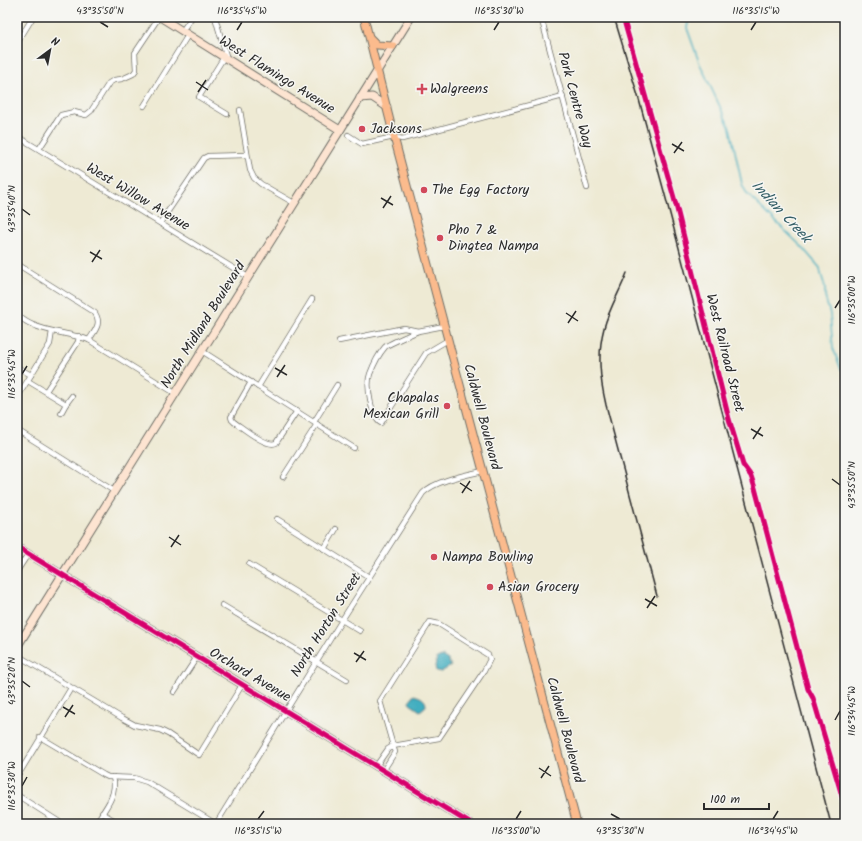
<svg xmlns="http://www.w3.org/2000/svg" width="862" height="841" viewBox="0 0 862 841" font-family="Kalam,sans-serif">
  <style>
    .water { fill: #42aec0; stroke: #366c76 }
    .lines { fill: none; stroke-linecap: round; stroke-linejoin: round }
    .stream { stroke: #42aec0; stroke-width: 1.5 }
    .street-casing { stroke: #6f6e66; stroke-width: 6 }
    .secondary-casing { stroke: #6f6e66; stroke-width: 9 }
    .primary-casing { stroke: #6f6e66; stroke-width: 9 }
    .street { stroke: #fff; stroke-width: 4.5 }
    .secondary { stroke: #fde4d1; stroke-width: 7 }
    .primary { stroke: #fbbb8d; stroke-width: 7 }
    .rail { stroke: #2b2b2b; stroke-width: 1.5 }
    .cycleway-casing { stroke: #f6f6f2; stroke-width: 8 }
    .cycleway { stroke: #d6006c; stroke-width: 5 }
    .ticks { fill: none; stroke: #2b2b2b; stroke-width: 1.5 }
    .poi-dot { fill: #d1495b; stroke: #f6f6f2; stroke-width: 1.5 }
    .labels { text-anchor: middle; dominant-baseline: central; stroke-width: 3; stroke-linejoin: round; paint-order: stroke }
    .street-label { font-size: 14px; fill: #2b2b2b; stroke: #f6f6f2 }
    .poi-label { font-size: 14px; fill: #2b2b2b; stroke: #f6f6f2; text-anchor: start }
    .water-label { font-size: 15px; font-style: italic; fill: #345f67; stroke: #f6f6f2 }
    .neatline { fill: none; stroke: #2b2b2b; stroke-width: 1.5 }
    .ticks-label { font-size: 10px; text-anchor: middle; fill: #2b2b2b }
  </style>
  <rect width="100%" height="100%" fill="#f6f6f2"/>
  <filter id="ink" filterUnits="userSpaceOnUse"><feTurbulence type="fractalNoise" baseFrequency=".025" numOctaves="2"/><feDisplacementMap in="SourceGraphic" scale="8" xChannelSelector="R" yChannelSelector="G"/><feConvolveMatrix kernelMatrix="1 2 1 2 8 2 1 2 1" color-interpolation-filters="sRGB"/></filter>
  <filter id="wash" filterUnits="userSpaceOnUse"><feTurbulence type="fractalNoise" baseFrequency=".012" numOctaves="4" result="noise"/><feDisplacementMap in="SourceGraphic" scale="16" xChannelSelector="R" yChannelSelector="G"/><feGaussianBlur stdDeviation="0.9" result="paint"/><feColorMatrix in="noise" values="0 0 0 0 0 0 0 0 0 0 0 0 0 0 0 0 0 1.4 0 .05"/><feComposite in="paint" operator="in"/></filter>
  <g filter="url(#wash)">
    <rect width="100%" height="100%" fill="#eeead4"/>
    <g class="water">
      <path d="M442 656 448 660 451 666 441 672 436 671 435 666 437 658Z"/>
      <path d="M414 695C421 697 426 699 426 706L420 711 410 704 409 701Z"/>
    </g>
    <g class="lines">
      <path class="stream" d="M689 17 687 28 699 62 730 128 742 184 747 194 801 246 820 268 821 274 825 287V297L830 314 833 348 841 369 845 373"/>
    </g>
  </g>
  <g filter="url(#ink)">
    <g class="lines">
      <g class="street-casing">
        <g id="street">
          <path d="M215 17 227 59"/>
          <path d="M541 17 587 188"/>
          <path d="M623 17 676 205 729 419 743 465 751 476 755 488 808 689 813 698 845 806"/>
          <path d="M182 31 192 17"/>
          <path d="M17 43 33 17"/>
          <path d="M224 57 199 97 227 114"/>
          <path d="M144 106 188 35"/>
          <path d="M240 110 250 170 254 178 261 184 294 203"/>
          <path d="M348 135 362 144 394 137 402 139 563 96"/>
          <path d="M17 136 248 277"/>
          <path d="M39 149 61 115 74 112 86 115 91 111 109 83 114 80 122 79 133 74 136 70 135 53 159 17"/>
          <path d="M160 223 204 158 208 156 247 155"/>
          <path d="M17 264 95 313C102 324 95 330 89 340"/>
          <path d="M17 315C22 319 28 323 33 325 51 333 71 333 89 340L175 393"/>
          <path d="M418 331C412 334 388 344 385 347 379 354 373 366 370 374 366 384 371 418 381 423L426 353 448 340"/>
          <path d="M339 341 404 328 418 331 444 326"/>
          <path d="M202 351 354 448"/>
          <path d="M17 367 31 375"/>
          <path d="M28 381 66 404 61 413"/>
          <path d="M251 382 231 417 232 420 234 422C243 428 267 448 276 443L297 411"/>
          <path d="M258 387 312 299"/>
          <path d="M46 391 78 342 79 336"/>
          <path d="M17 398 50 344 52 331"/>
          <path d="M66 404 72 396"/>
          <path d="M314 422 337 385"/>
          <path d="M17 430 114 491"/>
          <path d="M283 477 317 424"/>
          <path d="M277 519 369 577"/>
          <path d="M324 549 336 529"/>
          <path d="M249 564 360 631"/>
          <path d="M17 571 28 554"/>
          <path d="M222 605 347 680"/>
          <path d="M430 622 439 624 488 655 490 659 484 671 439 738 393 746 380 701Z"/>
          <path d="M17 655 122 718 135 725 160 730 168 734 199 755 242 685"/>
          <path d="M174 692 197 657"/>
          <path d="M40 737 104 775 108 777 134 778 147 782 216 824"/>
          <path d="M376 766 388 749 393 746 395 752 383 771"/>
          <path d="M20 772 71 688"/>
          <path d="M17 795 61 823"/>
          <path d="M102 813 120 824"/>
          <path d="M95 824C104 810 118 795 113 777"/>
          <path d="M216 824 342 620 423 493C436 480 466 475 483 471"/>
        </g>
      </g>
      <g class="secondary-casing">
        <g id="secondary">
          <path d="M160 17 340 130"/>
          <path d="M360 98 372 97 387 107"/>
          <path d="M17 547 471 824"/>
          <path d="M17 647 411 17"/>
        </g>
      </g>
      <g class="primary-casing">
        <g id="primary">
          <path d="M364 17 394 137 577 824"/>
          <path d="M370 38 377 45 393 46"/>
        </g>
      </g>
      <use href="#street" class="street"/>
      <use href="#secondary" class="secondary"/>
      <use href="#primary" class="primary"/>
      <g class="rail">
        <path d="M614 17 638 96 665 195 831 824"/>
        <path d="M627 273C620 291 609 309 604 328 597 354 600 379 606 405L657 596"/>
      </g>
      <g class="cycleway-casing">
        <g id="cycleway">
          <path d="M623 17 676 205 729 419 743 465 751 476 755 488 808 689 813 698 845 806"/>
          <path d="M17 547 471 824"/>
        </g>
      </g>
      <use href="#cycleway" class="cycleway"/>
    </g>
  </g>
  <path class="ticks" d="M100 22 108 27M237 30 242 22M494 30 499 22M751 30 756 22M196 82 208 90M198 92 206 80M672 144 684 151M674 153 682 142M381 198 393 205M383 208 391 196M22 209 30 215M90 252 102 259M92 262 100 250M835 308 840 300M566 313 578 321M568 323 576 311M275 368 287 375M22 374 27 366M277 377 285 365M751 429 763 436M753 439 761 427M832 479 840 485M460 483 472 491M462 493 470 481M169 537 181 545M171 547 179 535M645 599 657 606M647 608 655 596M354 653 366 660M356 662 364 651M22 681 30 687M63 707 75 714M65 717 73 705M835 720 840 711M539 768 551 776M541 778 549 766M22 786 27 777M611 814 620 819M258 819 264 811M516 819 521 811M773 819 778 811"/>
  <g class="poi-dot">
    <path d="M420 83h4v4h4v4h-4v4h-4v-4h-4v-4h4z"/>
    <circle cx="362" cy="129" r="4"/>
    <circle cx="424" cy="190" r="4"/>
    <circle cx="440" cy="238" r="4"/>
    <circle cx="447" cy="406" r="4"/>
    <circle cx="434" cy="557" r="4"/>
    <circle cx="490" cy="587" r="4"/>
  </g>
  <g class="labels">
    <g class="street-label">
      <text transform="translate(277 75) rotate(32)">West Flamingo Avenue</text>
      <text transform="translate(575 100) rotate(75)">Park Centre Way</text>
      <text transform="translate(138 197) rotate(31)">West Willow Avenue</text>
      <text transform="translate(203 325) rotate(-58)">North Midland Boulevard</text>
      <text transform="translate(725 353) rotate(76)">West Railroad Street</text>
      <text transform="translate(482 417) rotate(75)">Caldwell Boulevard</text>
      <text transform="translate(326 625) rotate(-58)">North Horton Street</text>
      <text transform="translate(250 675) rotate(31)">Orchard Avenue</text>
      <text transform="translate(565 730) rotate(75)">Caldwell Boulevard</text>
    </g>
    <g class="poi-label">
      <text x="430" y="89">Walgreens</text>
      <text x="370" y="129">Jacksons</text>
      <text x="432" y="190">The Egg Factory</text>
      <text x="448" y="230">Pho 7 &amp;<tspan x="448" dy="16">Dingtea Nampa</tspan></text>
      <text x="439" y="398" text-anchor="end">Chapalas<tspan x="439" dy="16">Mexican Grill</tspan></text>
      <text x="442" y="557">Nampa Bowling</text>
      <text x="498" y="587">Asian Grocery</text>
    </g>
    <g class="water-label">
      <text transform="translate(781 212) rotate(47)">Indian Creek</text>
    </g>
  </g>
  <rect width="862" height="841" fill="none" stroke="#f6f6f2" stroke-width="44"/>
  <g transform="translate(50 50) rotate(32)" stroke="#f6f6f2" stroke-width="3" paint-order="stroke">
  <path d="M0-3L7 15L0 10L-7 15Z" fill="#2b2b2b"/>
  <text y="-6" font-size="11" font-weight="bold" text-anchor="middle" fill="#2b2b2b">N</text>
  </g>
  <path d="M704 803v6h65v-6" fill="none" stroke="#2b2b2b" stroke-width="2"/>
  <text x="710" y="803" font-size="12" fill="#2b2b2b" stroke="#f6f6f2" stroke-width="3" paint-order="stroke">100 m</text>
  <rect x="22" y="22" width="818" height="797" class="neatline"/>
  <g class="ticks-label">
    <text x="100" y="14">43°35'50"N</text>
    <text x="242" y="14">116°35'45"W</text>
    <text x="499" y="14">116°35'30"W</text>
    <text x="756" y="14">116°35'15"W</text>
    <text transform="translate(11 209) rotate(-90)" y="4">43°35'40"N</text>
    <text transform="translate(851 300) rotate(-90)" y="4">116°35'00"W</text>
    <text transform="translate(11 374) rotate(-90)" y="4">116°35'45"W</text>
    <text transform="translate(851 485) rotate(-90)" y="4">43°35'50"N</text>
    <text transform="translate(11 681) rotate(-90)" y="4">43°35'20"N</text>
    <text transform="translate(851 711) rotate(-90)" y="4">116°34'45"W</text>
    <text transform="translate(11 786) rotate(-90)" y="4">116°35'30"W</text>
    <text x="258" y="834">116°35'15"W</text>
    <text x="516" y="834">116°35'00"W</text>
    <text x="620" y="834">43°35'30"N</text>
    <text x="773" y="834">116°34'45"W</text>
  </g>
</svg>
